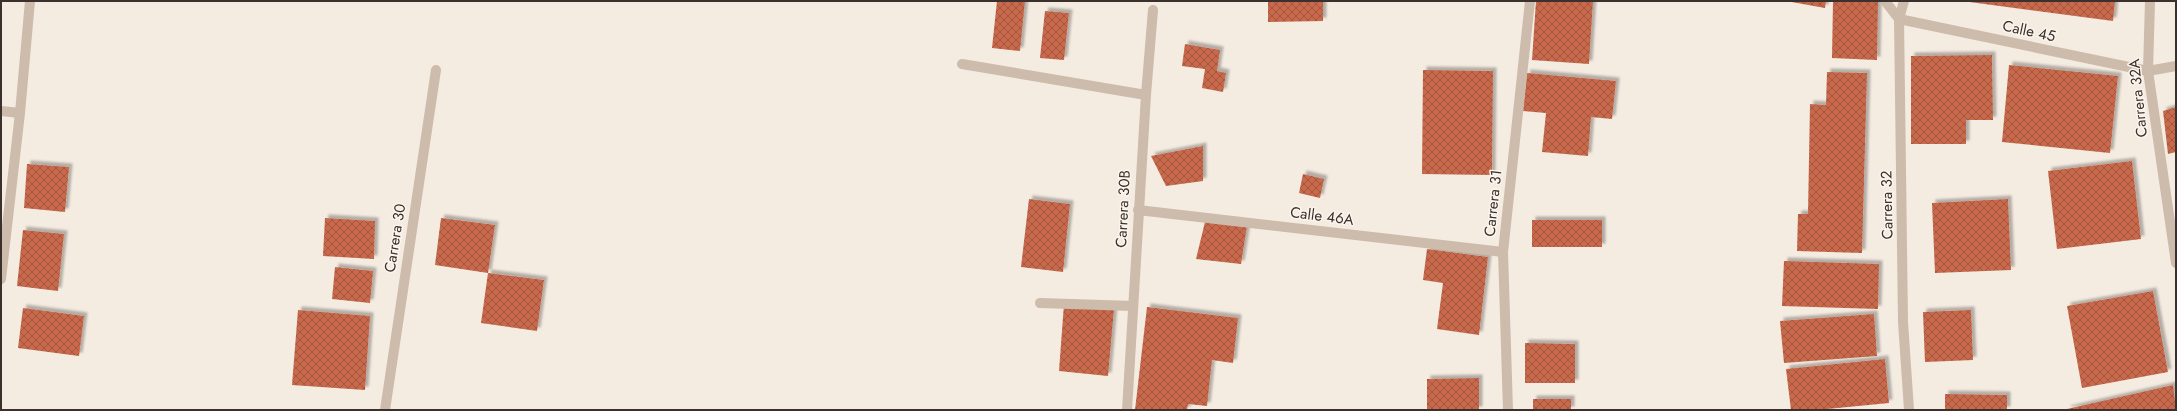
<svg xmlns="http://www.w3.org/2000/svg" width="2177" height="411" viewBox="0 0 2177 411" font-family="Jost,sans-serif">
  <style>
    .building { fill: url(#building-cross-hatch); filter: url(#shadow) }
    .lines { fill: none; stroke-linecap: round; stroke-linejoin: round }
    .minor { stroke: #cdbbac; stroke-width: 10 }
    .labels { text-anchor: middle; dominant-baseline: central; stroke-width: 3; stroke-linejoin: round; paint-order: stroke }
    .street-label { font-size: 15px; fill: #3b302b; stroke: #fbf5ee }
  </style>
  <defs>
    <pattern id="building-cross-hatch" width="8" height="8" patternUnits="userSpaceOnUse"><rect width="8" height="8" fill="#c8694b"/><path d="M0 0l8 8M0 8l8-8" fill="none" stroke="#a4573f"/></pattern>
    <filter id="shadow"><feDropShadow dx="3.5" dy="-3.5" stdDeviation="1" flood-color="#0004"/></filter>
  </defs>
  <rect width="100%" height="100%" fill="#f4ebe1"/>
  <g class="building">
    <path d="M997 1H1025L1020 51 992 48Z"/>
    <path d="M1268 1H1323V21L1268 22Z"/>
    <path d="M1536 1H1593L1589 64 1532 60Z"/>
    <path d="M1786 1H1826L1825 8Z"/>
    <path d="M1962 1H2115L2113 21Z"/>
    <path d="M1833 2H1878L1877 60 1832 58Z"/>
    <path d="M1045 11 1069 13 1064 60 1040 58Z"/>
    <path d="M1185 44 1220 50 1217 71 1226 73 1223 92 1202 88 1205 69 1182 66Z"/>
    <path d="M1992 55 1993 120H1966V144H1911V56Z"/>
    <path d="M2009 65 2118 76 2110 153 2002 142Z"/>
    <path d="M1423 70 1493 71 1492 175 1422 174Z"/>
    <path d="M1827 72 1867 73 1862 253 1797 251 1798 214H1808L1810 104 1826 105Z"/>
    <path d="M1527 73 1616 81 1612 119 1591 117 1588 156 1542 152 1546 113 1523 111Z"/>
    <path d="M2176 107V152L2168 154 2163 111Z"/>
    <path d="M1203 146V181L1166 186 1151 156Z"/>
    <path d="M2132 161 2141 239 2057 249 2048 171Z"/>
    <path d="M27 164 69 167 65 212 24 208Z"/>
    <path d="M1303 174 1324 179 1320 198 1299 193Z"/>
    <path d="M1029 199 1070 204 1063 272 1021 267Z"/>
    <path d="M2008 199 2011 270 1935 273 1932 203Z"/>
    <path d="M325 218 375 221 374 259 323 256Z"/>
    <path d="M441 218 495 225 488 273 435 265Z"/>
    <rect x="1532" y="220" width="70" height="27"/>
    <path d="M1205 222 1247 226 1241 264 1196 259Z"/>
    <path d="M23 230 64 234 58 291 17 286Z"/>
    <path d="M1427 249 1488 257 1479 335 1437 329 1443 283 1423 280Z"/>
    <path d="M1784 261 1879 264 1878 309 1782 306Z"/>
    <path d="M335 267 373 271 370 303 332 299Z"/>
    <path d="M488 273 544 280 537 331 481 323Z"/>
    <path d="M2153 291 2168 372 2082 388 2067 306Z"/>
    <path d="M1064 304 1114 309 1108 376 1059 371Z"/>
    <path d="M1147 307 1238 318 1233 363 1212 360 1207 406 1188 404 1187 410H1135Z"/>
    <path d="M23 308 84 316 79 356 18 348Z"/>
    <path d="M298 310 370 316 365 390 292 385Z"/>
    <path d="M1971 310 1973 360 1925 362 1923 312Z"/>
    <path d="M1874 314 1877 356 1784 363 1780 321Z"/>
    <path d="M1525 343 1575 344V383H1525Z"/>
    <path d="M1885 359 1889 403 1817 410H1791L1786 369Z"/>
    <path d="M1479 378V410H1427V379Z"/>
    <path d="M2173 385 2176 410H2067V409Z"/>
    <path d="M1945 394 2007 395V410H1945Z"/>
    <rect x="1533" y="399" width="38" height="11"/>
  </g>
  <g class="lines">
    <g class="minor">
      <path d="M1885 1 1899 19 2148 71 2176 66"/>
      <path d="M1904 1 1899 19 1903 322 1909 410"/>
      <path d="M2150 1 2148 71 2176 263"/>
      <path d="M962 64 1146 95"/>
      <path d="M1 111 20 113"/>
      <path d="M1138 210 1503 252"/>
      <path d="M1 279 20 113 30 1"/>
      <path d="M1040 303 1133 306"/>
      <path d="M385 410 436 70"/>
      <path d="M1127 410 1146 95 1153 10"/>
      <path d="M1508 410 1503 252 1530 1"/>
    </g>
  </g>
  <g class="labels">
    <g class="street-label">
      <text transform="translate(2029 31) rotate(12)">Calle 45</text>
      <text transform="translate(2138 98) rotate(-96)">Carrera 32A</text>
      <text transform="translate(1493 203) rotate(-84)">Carrera 31</text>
      <text transform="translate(1887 205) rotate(-91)">Carrera 32</text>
      <text transform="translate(1123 209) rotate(-87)">Carrera 30B</text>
      <text transform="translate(1322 216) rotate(7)">Calle 46A</text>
      <text transform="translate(395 238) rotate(-81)">Carrera 30</text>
    </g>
  </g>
  <rect width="2177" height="411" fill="none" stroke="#3b302b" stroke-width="4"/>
</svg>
